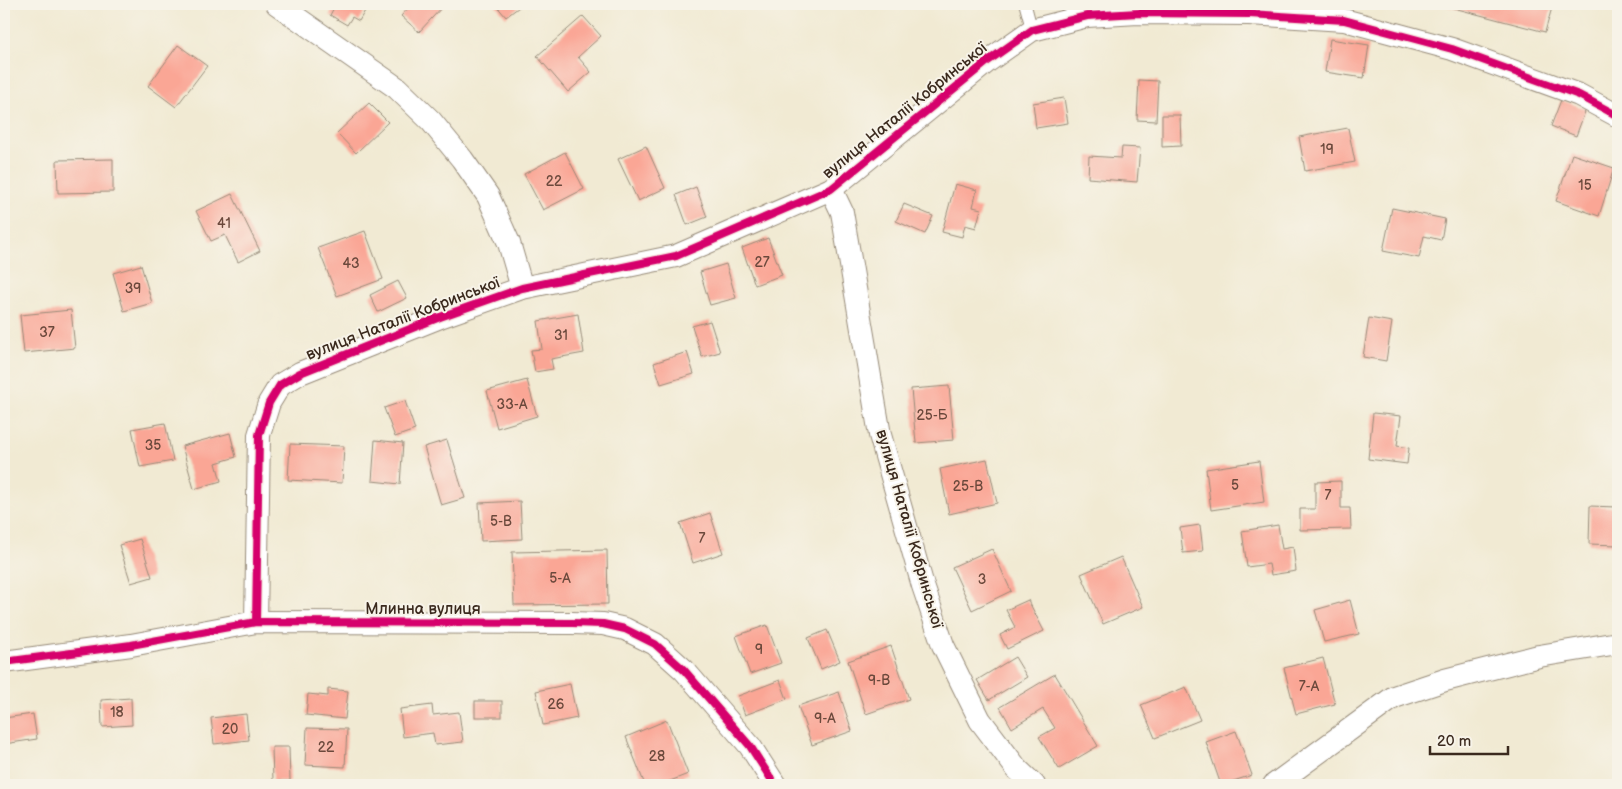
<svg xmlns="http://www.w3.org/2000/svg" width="1622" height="789" viewBox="0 0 1622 789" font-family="'Balsamiq Sans',sans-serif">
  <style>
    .building { fill: #faa695 }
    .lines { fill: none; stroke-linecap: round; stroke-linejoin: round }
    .lane-casing { stroke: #968a78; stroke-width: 13 }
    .street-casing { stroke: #968a78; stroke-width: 24 }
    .lane { stroke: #fff; stroke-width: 11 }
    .street { stroke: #fff; stroke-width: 22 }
    .cycleway-casing { stroke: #f7f3e8; stroke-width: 11 }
    .cycleway { stroke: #d6006c; stroke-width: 8 }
    .labels { text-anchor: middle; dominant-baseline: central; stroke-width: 4; stroke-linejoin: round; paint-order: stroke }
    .number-label { font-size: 14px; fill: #6b493c }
    .street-label { font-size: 16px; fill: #3b2a1e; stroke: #f7f3e8 }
  </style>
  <rect width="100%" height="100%" fill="#f7f3e8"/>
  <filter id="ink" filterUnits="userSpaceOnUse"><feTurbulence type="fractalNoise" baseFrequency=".02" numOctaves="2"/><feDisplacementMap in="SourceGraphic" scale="10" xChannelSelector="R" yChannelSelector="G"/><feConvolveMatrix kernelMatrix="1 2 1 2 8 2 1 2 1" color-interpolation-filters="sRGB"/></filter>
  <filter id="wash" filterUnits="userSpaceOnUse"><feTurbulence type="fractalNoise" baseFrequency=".0096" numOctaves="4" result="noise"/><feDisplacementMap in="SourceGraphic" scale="20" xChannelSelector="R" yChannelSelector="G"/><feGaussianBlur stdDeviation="1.12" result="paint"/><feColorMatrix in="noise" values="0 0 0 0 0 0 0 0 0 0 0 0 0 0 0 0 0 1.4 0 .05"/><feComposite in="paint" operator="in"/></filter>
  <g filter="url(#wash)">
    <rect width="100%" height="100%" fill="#f1ead3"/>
    <g id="blocks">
      <g class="building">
        <path d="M336 4H369L359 21 352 17 347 25 330 15Z"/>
        <path d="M412 4H445L419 32 401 16Z"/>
        <path d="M495 4H523L506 17Z"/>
        <path d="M1447 4H1553L1545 32 1446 6Z"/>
        <path d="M583 16 601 36 578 57 591 72 568 92 537 56Z"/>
        <path d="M1330 39 1369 45 1364 78 1325 72Z"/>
        <path d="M178 45 207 66 176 107 148 86Z"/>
        <path d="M1139 80 1158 81 1156 121 1137 120Z"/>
        <path d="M1064 98 1068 123 1036 128 1033 103Z"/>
        <path d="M1561 100 1586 109 1576 136 1551 126Z"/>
        <path d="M369 103 388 122 356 153 337 133Z"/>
        <path d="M1162 115H1180L1181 146 1162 147Z"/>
        <path d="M1348 128 1355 162 1305 171 1299 137Z"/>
        <path d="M646 146 665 188 638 201 618 159Z"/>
        <path d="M1122 147 1140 148 1137 182 1088 178 1089 156 1121 158Z"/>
        <path d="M565 152 584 189 543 210 524 174Z"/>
        <path d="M1572 154 1614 168 1599 216 1556 201Z"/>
        <path d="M113 159V192L58 193 57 160Z"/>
        <path d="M955 184 977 190 973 207 981 209 976 228 965 225 962 237 942 232Z"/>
        <path d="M696 187 707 217 687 225 676 195Z"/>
        <path d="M232 194 260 251 238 262 225 235 211 241 196 211Z"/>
        <path d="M904 204 933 216 925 234 896 221Z"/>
        <path d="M1392 208 1445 219 1441 240 1424 236 1419 258 1383 251Z"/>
        <path d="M365 231 383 279 337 296 318 248Z"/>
        <path d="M768 238 782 275 755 285 742 248Z"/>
        <path d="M726 264 736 298 710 305 700 272Z"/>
        <path d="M141 265 152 303 124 311 113 273Z"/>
        <path d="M398 281 407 298 378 312 370 295Z"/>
        <path d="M71 310 75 348 24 353 20 315Z"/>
        <path d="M578 314 584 353 551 359 553 369 535 372 531 350 542 349 538 321Z"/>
        <path d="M1369 318 1392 322 1386 361 1363 357Z"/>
        <path d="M710 321 720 352 702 357 692 326Z"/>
        <path d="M687 352 694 374 661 384 654 363Z"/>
        <path d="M527 380 537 416 497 428 487 391Z"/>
        <path d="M949 386 954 440 916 443 911 389Z"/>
        <path d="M405 401 415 430 395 437 384 408Z"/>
        <path d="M1373 413 1401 416 1397 446 1409 448 1407 464 1368 459Z"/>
        <path d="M165 423 173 461 140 467 132 429Z"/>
        <path d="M230 433 236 457 216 463 221 481 194 489 182 446Z"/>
        <path d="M375 440 403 443 400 484 372 481Z"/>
        <path d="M447 440 465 498 441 505 424 447Z"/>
        <path d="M290 444 344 446 342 483 288 480Z"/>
        <path d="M987 459 997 503 949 514 940 469Z"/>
        <path d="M1259 461 1264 502 1211 510 1206 469Z"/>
        <path d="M1341 481V508H1350L1351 529 1300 530V509H1315V482Z"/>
        <path d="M520 501 522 539 481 541 479 503Z"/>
        <path d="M1590 506 1616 507 1615 524H1618V545L1589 544Z"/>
        <path d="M710 513 723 553 693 563 680 523Z"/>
        <path d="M1200 525 1203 551 1183 553 1180 528Z"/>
        <path d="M1278 525 1282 549 1293 547 1296 571 1271 575 1269 564 1247 567 1242 531Z"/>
        <path d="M140 539 152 577 131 583 119 545Z"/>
        <path d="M992 549 1011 591 972 610 952 567Z"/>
        <path d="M607 550 608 604 514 605 512 552Z"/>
        <path d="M1121 557 1143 607 1103 624 1081 574Z"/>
        <path d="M1028 600 1044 631 1007 649 1000 635 1015 627 1006 610Z"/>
        <path d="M1350 600 1359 634 1324 642 1315 610Z"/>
        <path d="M767 625 781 663 750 674 736 636Z"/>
        <path d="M827 630 840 661 821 669 808 638Z"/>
        <path d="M891 646 909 699 866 714 848 661Z"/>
        <path d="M1015 657 1027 677 989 700 977 680Z"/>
        <path d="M1323 658 1335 704 1296 714 1284 668Z"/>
        <path d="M1055 674 1098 746 1059 769 1039 737 1055 728 1043 709 1012 728 1000 707Z"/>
        <path d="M780 680 787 699 745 715 738 696Z"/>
        <path d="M570 684 577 718 543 725 536 691Z"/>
        <path d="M1186 687 1200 720 1155 738 1141 705Z"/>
        <path d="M328 689 348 691 345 719 306 715 308 694 328 696Z"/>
        <path d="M839 692 852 731 812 745 798 706Z"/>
        <path d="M131 698 132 725 102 727 101 700Z"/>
        <rect x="475" y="701" width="27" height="16"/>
        <path d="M432 705 433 715 459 712 463 742 435 745 433 733 403 737 400 709Z"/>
        <path d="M33 714 37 739 4 744V718Z"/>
        <path d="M246 714 249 740 214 744 211 718Z"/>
        <path d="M667 720 688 774 660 785H645L626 737Z"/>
        <path d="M307 728 347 729 345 767 305 765Z"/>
        <path d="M1236 731 1252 775 1221 785 1206 742Z"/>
        <path d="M272 747H289L290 781H273Z"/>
      </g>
    </g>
  </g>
  <g filter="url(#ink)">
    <use href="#blocks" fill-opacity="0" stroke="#968a78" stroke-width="1"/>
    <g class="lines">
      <g class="lane-casing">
        <path id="lane" d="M1025 4 1032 30"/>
      </g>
      <g class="street-casing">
        <g id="street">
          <path d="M277 4 397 88 431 121 462 159 488 196 509 243 522 288"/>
          <path d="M831 189 842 212 880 435 923 586 943 645 980 720 1017 769 1034 785"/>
          <path d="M256 622 259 435 269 403 280 385 300 373 440 317 522 288 676 256 831 189 988 61 1032 30 1087 16 1138 13 1249 14 1344 20 1452 49 1579 95 1618 116"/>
          <path d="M4 662 131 645 256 622 572 623 603 624 625 629 655 644 684 670 750 746 775 785"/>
          <path d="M1274 785 1394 697 1445 680 1539 656 1618 643"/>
        </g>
      </g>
      <use href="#lane" class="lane"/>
      <use href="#street" class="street"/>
      <g class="cycleway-casing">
        <g id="cycleway">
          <path d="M256 622 259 435 269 403 280 385 300 373 440 317 522 288 676 256 831 189 988 61 1032 30 1087 16 1138 13 1249 14 1344 20 1452 49 1579 95 1618 116"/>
          <path d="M4 662 131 645 256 622 572 623 603 624 625 629 655 644 684 670 750 746 775 785"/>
        </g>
      </g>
      <use href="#cycleway" class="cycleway"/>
    </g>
  </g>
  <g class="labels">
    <g class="number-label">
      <text x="1327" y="149">19</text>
      <text x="554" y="181">22</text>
      <text x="1585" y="185">15</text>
      <text x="224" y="223">41</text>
      <text x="762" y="262">27</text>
      <text x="351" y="263">43</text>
      <text x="133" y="288">39</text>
      <text x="47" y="332">37</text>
      <text x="561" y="335">31</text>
      <text x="512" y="404">33-А</text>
      <text x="932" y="415">25-Б</text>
      <text x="153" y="445">35</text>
      <text x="1235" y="485">5</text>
      <text x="968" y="486">25-В</text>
      <text x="1328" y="495">7</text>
      <text x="501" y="521">5-В</text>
      <text x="702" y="538">7</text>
      <text x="560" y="578">5-А</text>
      <text x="982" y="579">3</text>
      <text x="759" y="649">9</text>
      <text x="879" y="680">9-В</text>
      <text x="1309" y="686">7-А</text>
      <text x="556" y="704">26</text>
      <text x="117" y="712">18</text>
      <text x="825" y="718">9-А</text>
      <text x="230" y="729">20</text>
      <text x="326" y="747">22</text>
      <text x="657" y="756">28</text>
    </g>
    <g class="street-label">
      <text transform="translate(905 111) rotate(-39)">вулиця Наталії Кобринської</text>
      <text transform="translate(403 319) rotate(-21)">вулиця Наталії Кобринської</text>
      <text transform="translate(909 529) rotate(74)">вулиця Наталії Кобринської</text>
      <text x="423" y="609">Млинна вулиця</text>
    </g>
  </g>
  <rect width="1622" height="789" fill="none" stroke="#f7f3e8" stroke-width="20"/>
  <path d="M1430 746v8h78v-8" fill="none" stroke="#3b2a1e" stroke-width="2.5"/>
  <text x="1437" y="746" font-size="15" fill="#3b2a1e" stroke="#f7f3e8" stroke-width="4" paint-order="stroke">20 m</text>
</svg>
